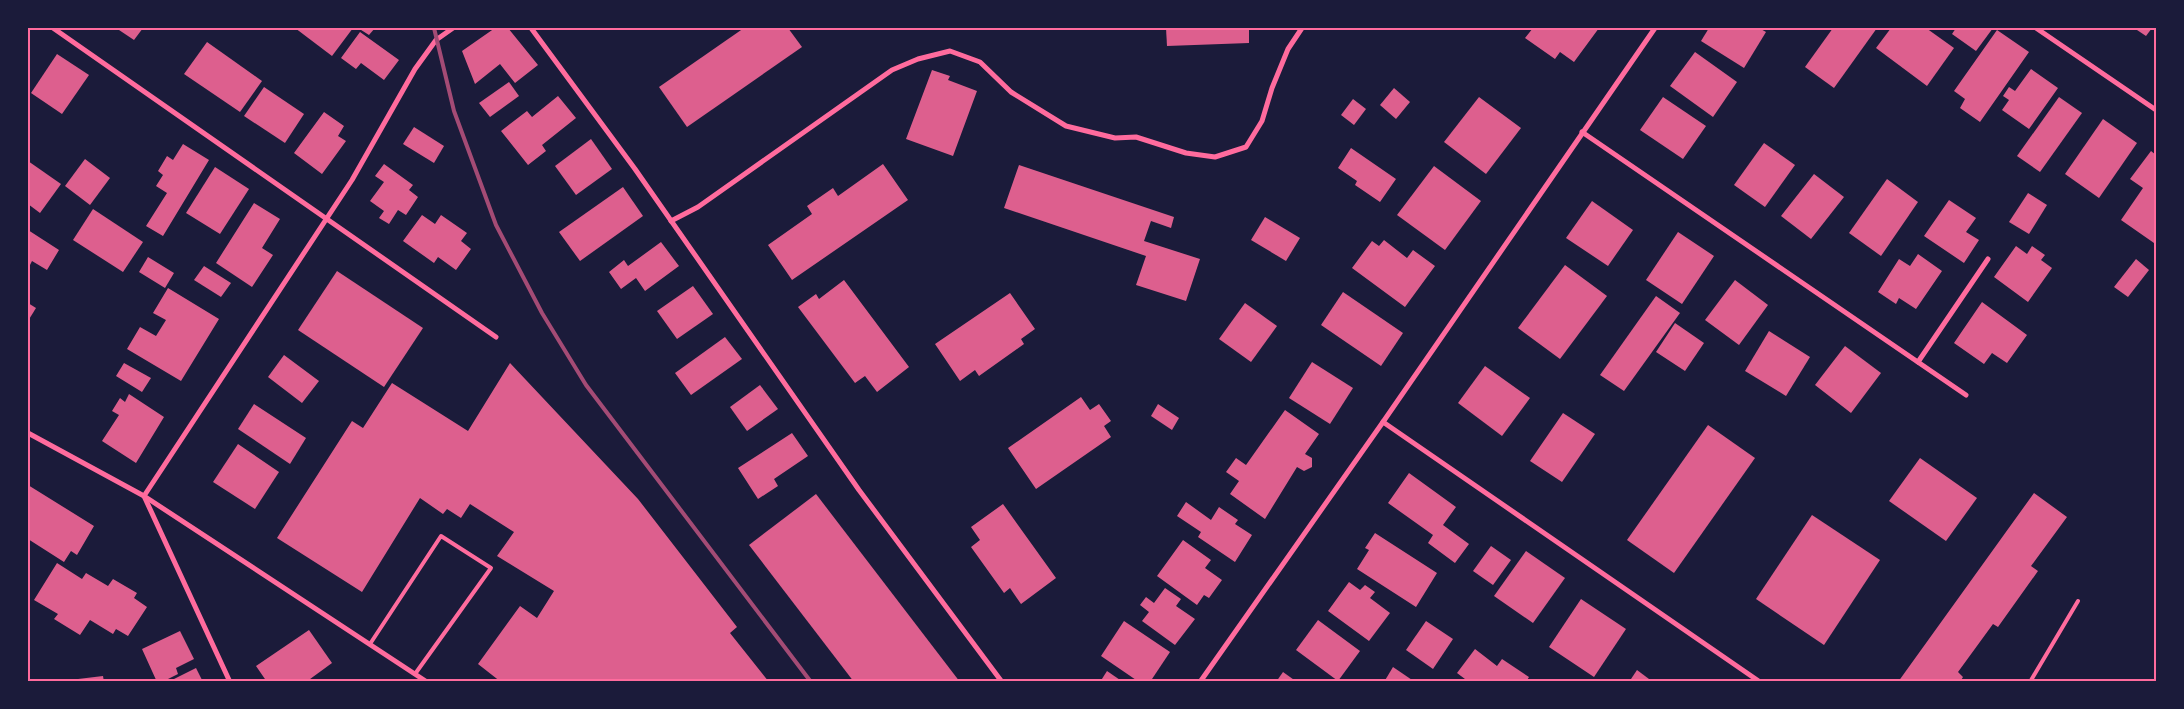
<svg xmlns="http://www.w3.org/2000/svg" width="2184" height="709" viewBox="0 0 2184 709" font-family="Lora,serif">
  <style>
    .building { fill: #dd5f8e }
    .lines { fill: none; stroke-linecap: round; stroke-linejoin: round }
    .service { stroke: #ff6b9d; stroke-width: 4 }
    .minor { stroke: #ff6b9d; stroke-width: 5 }
    .rail { stroke: #a44b75; stroke-width: 4 }
    .neatline { fill: none; stroke: #ff6b9d; stroke-width: 2 }
  </style>
  <rect width="100%" height="100%" fill="#1b1b3a"/>
  <g class="building">
    <path d="M116 28H143L134 40Z"/>
    <path d="M295 28H353L332 56Z"/>
    <path d="M358 28H375L369 35Z"/>
    <path d="M495 28H508L538 65 515 83 500 64 475 84 462 51Z"/>
    <path d="M744 28H788L802 47 687 127 659 87Z"/>
    <path d="M1166 28H1249V43L1167 46Z"/>
    <path d="M1533 28H1599L1574 62 1560 52 1555 59 1525 38Z"/>
    <path d="M1709 28H1759L1766 32 1744 68 1701 41Z"/>
    <path d="M1833 28H1877L1834 88 1805 67Z"/>
    <path d="M1891 28H1926L1954 48 1927 86 1876 48Z"/>
    <path d="M1956 28H1993L1976 51 1952 34Z"/>
    <path d="M2134 28H2152L2146 36Z"/>
    <path d="M1997 30 2029 52 1980 122 1960 108 1965 99 1954 91Z"/>
    <path d="M360 32 399 60 384 80 361 63 356 69 341 58Z"/>
    <path d="M207 42 262 81 240 112 184 74Z"/>
    <path d="M1695 52 1737 82 1713 117 1670 86Z"/>
    <path d="M57 54 89 75 62 114 31 93Z"/>
    <path d="M2031 69 2058 88 2029 129 2002 110 2009 100 2003 96 2009 87 2015 91Z"/>
    <path d="M932 70 950 76 948 80 977 91 953 156 906 139Z"/>
    <path d="M509 82 519 96 490 117 479 103Z"/>
    <path d="M264 87 304 114 285 143 244 116Z"/>
    <path d="M1394 88 1410 102 1396 119 1380 105Z"/>
    <path d="M558 96 576 118 542 145 546 151 528 165 501 131 527 111 532 117Z"/>
    <path d="M1479 97 1521 128 1486 174 1444 142Z"/>
    <path d="M1663 97 1706 126 1683 159 1640 130Z"/>
    <path d="M2059 97 2082 113 2040 172 2017 156Z"/>
    <path d="M1353 99 1366 109 1354 125 1341 115Z"/>
    <path d="M324 112 344 126 338 136 346 141 322 174 294 153Z"/>
    <path d="M2103 119 2137 143 2099 198 2065 174Z"/>
    <path d="M414 127 444 146 434 163 403 144Z"/>
    <path d="M591 139 612 169 576 195 555 166Z"/>
    <path d="M1764 143 1795 165 1765 207 1734 185Z"/>
    <path d="M183 144 209 160 163 236 146 226 167 193 156 186 163 175 158 171 167 156 173 160Z"/>
    <path d="M1351 148 1396 179 1380 202 1355 185 1357 181 1338 168Z"/>
    <path d="M2151 151 2156 155V239L2154 243 2121 220 2143 188 2130 179Z"/>
    <path d="M85 159 110 178 90 205 65 186Z"/>
    <path d="M28 161 61 184 40 213 28 204Z"/>
    <path d="M384 164 413 185 409 190 418 197 406 215 398 210 389 224 379 218 384 211 370 201 384 182 375 176Z"/>
    <path d="M883 164 908 200 792 280 768 245 812 214 807 206 833 188 838 196Z"/>
    <path d="M1019 165 1174 217 1171 228 1151 221 1144 241 1200 259 1186 301 1136 285 1146 256 1004 208Z"/>
    <path d="M1434 166 1481 201 1445 250 1397 215Z"/>
    <path d="M215 167 249 189 220 234 186 213Z"/>
    <path d="M1814 174 1844 197 1811 239 1781 216Z"/>
    <path d="M1887 179 1918 202 1881 256 1849 233Z"/>
    <path d="M623 187 643 216 580 261 559 232Z"/>
    <path d="M2028 193 2047 205 2029 234 2009 222Z"/>
    <path d="M1949 200 1976 218 1966 232 1979 240 1964 263 1924 236Z"/>
    <path d="M1592 201 1633 230 1608 266 1566 238Z"/>
    <path d="M254 203 280 219 262 248 273 255 252 287 216 263Z"/>
    <path d="M93 209 143 242 123 272 73 240Z"/>
    <path d="M422 215 435 224 441 215 467 233 461 241 471 249 456 270 438 257 434 263 403 241Z"/>
    <path d="M1265 217 1300 238 1286 261 1251 240Z"/>
    <path d="M28 230 59 250 47 270 32 261 28 269Z"/>
    <path d="M1678 232 1714 256 1682 304 1646 280Z"/>
    <path d="M1384 240 1407 258 1413 250 1435 266 1405 307 1352 268 1372 241 1379 246Z"/>
    <path d="M661 242 679 266 645 291 636 278 621 289 609 272 624 260 628 266Z"/>
    <path d="M2016 246 2027 254 2032 246 2045 255 2041 260 2052 268 2028 302 1994 277Z"/>
    <path d="M1918 254 1942 271 1916 309 1899 298 1896 304 1878 292 1899 259 1910 266Z"/>
    <path d="M148 257 174 273 165 288 139 272Z"/>
    <path d="M2136 259 2149 270 2128 297 2114 287Z"/>
    <path d="M1565 265 1607 296 1560 359 1518 328Z"/>
    <path d="M204 266 231 283 221 297 194 280Z"/>
    <path d="M337 271 423 328 384 387 298 330Z"/>
    <path d="M844 280 909 367 877 392 865 376 855 383 798 307 816 294 819 299Z"/>
    <path d="M1735 280 1768 305 1739 345 1705 320Z"/>
    <path d="M693 286 713 314 677 339 657 311Z"/>
    <path d="M168 288 219 319 181 381 127 349 140 327 156 336 166 320 153 313Z"/>
    <path d="M1343 292 1403 333 1381 366 1321 325Z"/>
    <path d="M1010 293 1035 329 1021 339 1024 344 979 376 975 370 960 381 935 344Z"/>
    <path d="M1656 296 1680 313 1624 391 1600 375Z"/>
    <path d="M1982 302 2027 335 2007 363 1992 353 1984 364 1954 343Z"/>
    <path d="M28 303 36 308 28 321Z"/>
    <path d="M1245 303 1277 326 1251 362 1219 339Z"/>
    <path d="M1675 323 1704 343 1685 371 1656 352Z"/>
    <path d="M1769 331 1810 357 1786 396 1745 371Z"/>
    <path d="M725 337 742 359 691 395 675 373Z"/>
    <path d="M1845 346 1881 373 1851 413 1815 385Z"/>
    <path d="M284 355 319 381 302 403 268 377Z"/>
    <path d="M1312 362 1353 388 1330 424 1289 398Z"/>
    <path d="M124 363 151 378 142 392 116 376Z"/>
    <path d="M510 363 638 499 737 627 730 633 769 682H501L478 664 520 606 537 618 554 591 497 556 514 532 470 504 461 518 447 509 443 514 420 498 362 592 277 538 352 421 363 428 392 383 468 431Z"/>
    <path d="M1485 366 1530 398 1502 436 1458 403Z"/>
    <path d="M760 385 778 409 747 431 730 407Z"/>
    <path d="M129 394 164 417 136 463 102 441 119 415 112 411 120 398 125 402Z"/>
    <path d="M1081 397 1090 410 1099 404 1111 421 1104 426 1111 437 1036 489 1008 448Z"/>
    <path d="M254 404 306 438 290 464 238 429Z"/>
    <path d="M1158 404 1179 418 1172 430 1151 416Z"/>
    <path d="M1285 410 1319 434 1305 454 1312 458V467L1304 471 1297 467 1265 519 1230 494 1239 481 1226 472 1236 458 1246 465Z"/>
    <path d="M1563 413 1595 434 1562 482 1530 461Z"/>
    <path d="M1708 425 1755 458 1674 573 1627 540Z"/>
    <path d="M792 433 808 456 774 479 778 486 758 499 738 468Z"/>
    <path d="M238 444 279 472 255 509 213 482Z"/>
    <path d="M1920 458 1977 498 1946 541 1889 501Z"/>
    <path d="M1409 473 1456 507 1443 525 1469 544 1455 563 1428 543 1433 535 1388 503Z"/>
    <path d="M28 485 94 526 77 555 71 551 64 562 28 539Z"/>
    <path d="M2034 493 2067 517 2031 566 2038 571 1998 627 1993 624 1958 672 1963 677 1960 682H1898Z"/>
    <path d="M816 494 960 682H854L749 545Z"/>
    <path d="M1186 502 1211 520 1219 507 1238 520 1235 524 1252 535 1235 562 1198 537 1201 532 1177 516Z"/>
    <path d="M1003 504 1056 578 1021 604 1010 588 1004 593 971 547 980 540 971 527Z"/>
    <path d="M1812 515 1880 560 1824 645 1756 599Z"/>
    <path d="M1375 533 1437 573 1416 607 1357 569 1369 550 1365 548Z"/>
    <path d="M1183 540 1211 560 1205 568 1222 580 1209 598 1204 595 1197 605 1157 576Z"/>
    <path d="M1491 546 1511 560 1493 585 1473 571Z"/>
    <path d="M1526 551 1565 578 1533 623 1494 596Z"/>
    <path d="M57 563 82 579 86 573 108 586 113 579 137 593 134 598 147 607 128 636 116 629 113 634 90 620 80 635 54 619 58 614 34 600Z"/>
    <path d="M1349 582 1360 590 1365 585 1375 592 1370 598 1390 613 1369 641 1328 611Z"/>
    <path d="M1165 588 1181 599 1176 606 1195 619 1175 645 1142 621 1149 612 1140 605 1146 597 1154 603Z"/>
    <path d="M1581 599 1626 629 1594 677 1549 647Z"/>
    <path d="M1318 620 1360 651 1338 681 1296 650Z"/>
    <path d="M1124 621 1170 652 1150 682H1139L1101 656Z"/>
    <path d="M1426 621 1453 639 1433 669 1406 650Z"/>
    <path d="M309 630 332 663 306 682H267L256 666Z"/>
    <path d="M180 631 194 659 176 668 178 674 162 682H157L142 649Z"/>
    <path d="M1475 649 1497 666 1502 659 1529 677 1526 682H1469L1457 673Z"/>
    <path d="M1393 667 1415 682H1384Z"/>
    <path d="M196 668 203 682H168Z"/>
    <path d="M1637 670 1653 682H1629Z"/>
    <path d="M1107 671 1123 682H1100Z"/>
    <path d="M1283 672 1297 682H1276Z"/>
    <path d="M103 676 104 682H78V679Z"/>
  </g>
  <g class="lines">
    <g class="service">
      <path d="M370 644 441 536 491 568 415 674"/>
      <path d="M2030 682 2078 601"/>
    </g>
    <g class="minor">
      <path d="M53 28 496 337"/>
      <path d="M531 28 635 169 859 490 1002 682"/>
      <path d="M2036 28 2156 110"/>
      <path d="M1582 132 1966 395"/>
      <path d="M671 221 698 207 892 70 918 59 950 51 980 62 1011 92 1066 126 1115 138 1136 137 1186 153 1215 157 1246 147 1262 121 1272 88 1288 49 1302 28"/>
      <path d="M1918 362 1988 259"/>
      <path d="M1383 422 1760 682"/>
      <path d="M28 433 144 496 427 682"/>
      <path d="M230 682 144 496 352 180 415 69 436 40 453 28"/>
      <path d="M1200 682 1383 422 1655 28"/>
    </g>
    <path class="rail" d="M434 28 454 111 496 225 542 313 586 385 811 682"/>
  </g>
  <rect width="2184" height="709" fill="none" stroke="#1b1b3a" stroke-width="58"/>
  <rect x="29" y="29" width="2126" height="651" class="neatline"/>
</svg>
